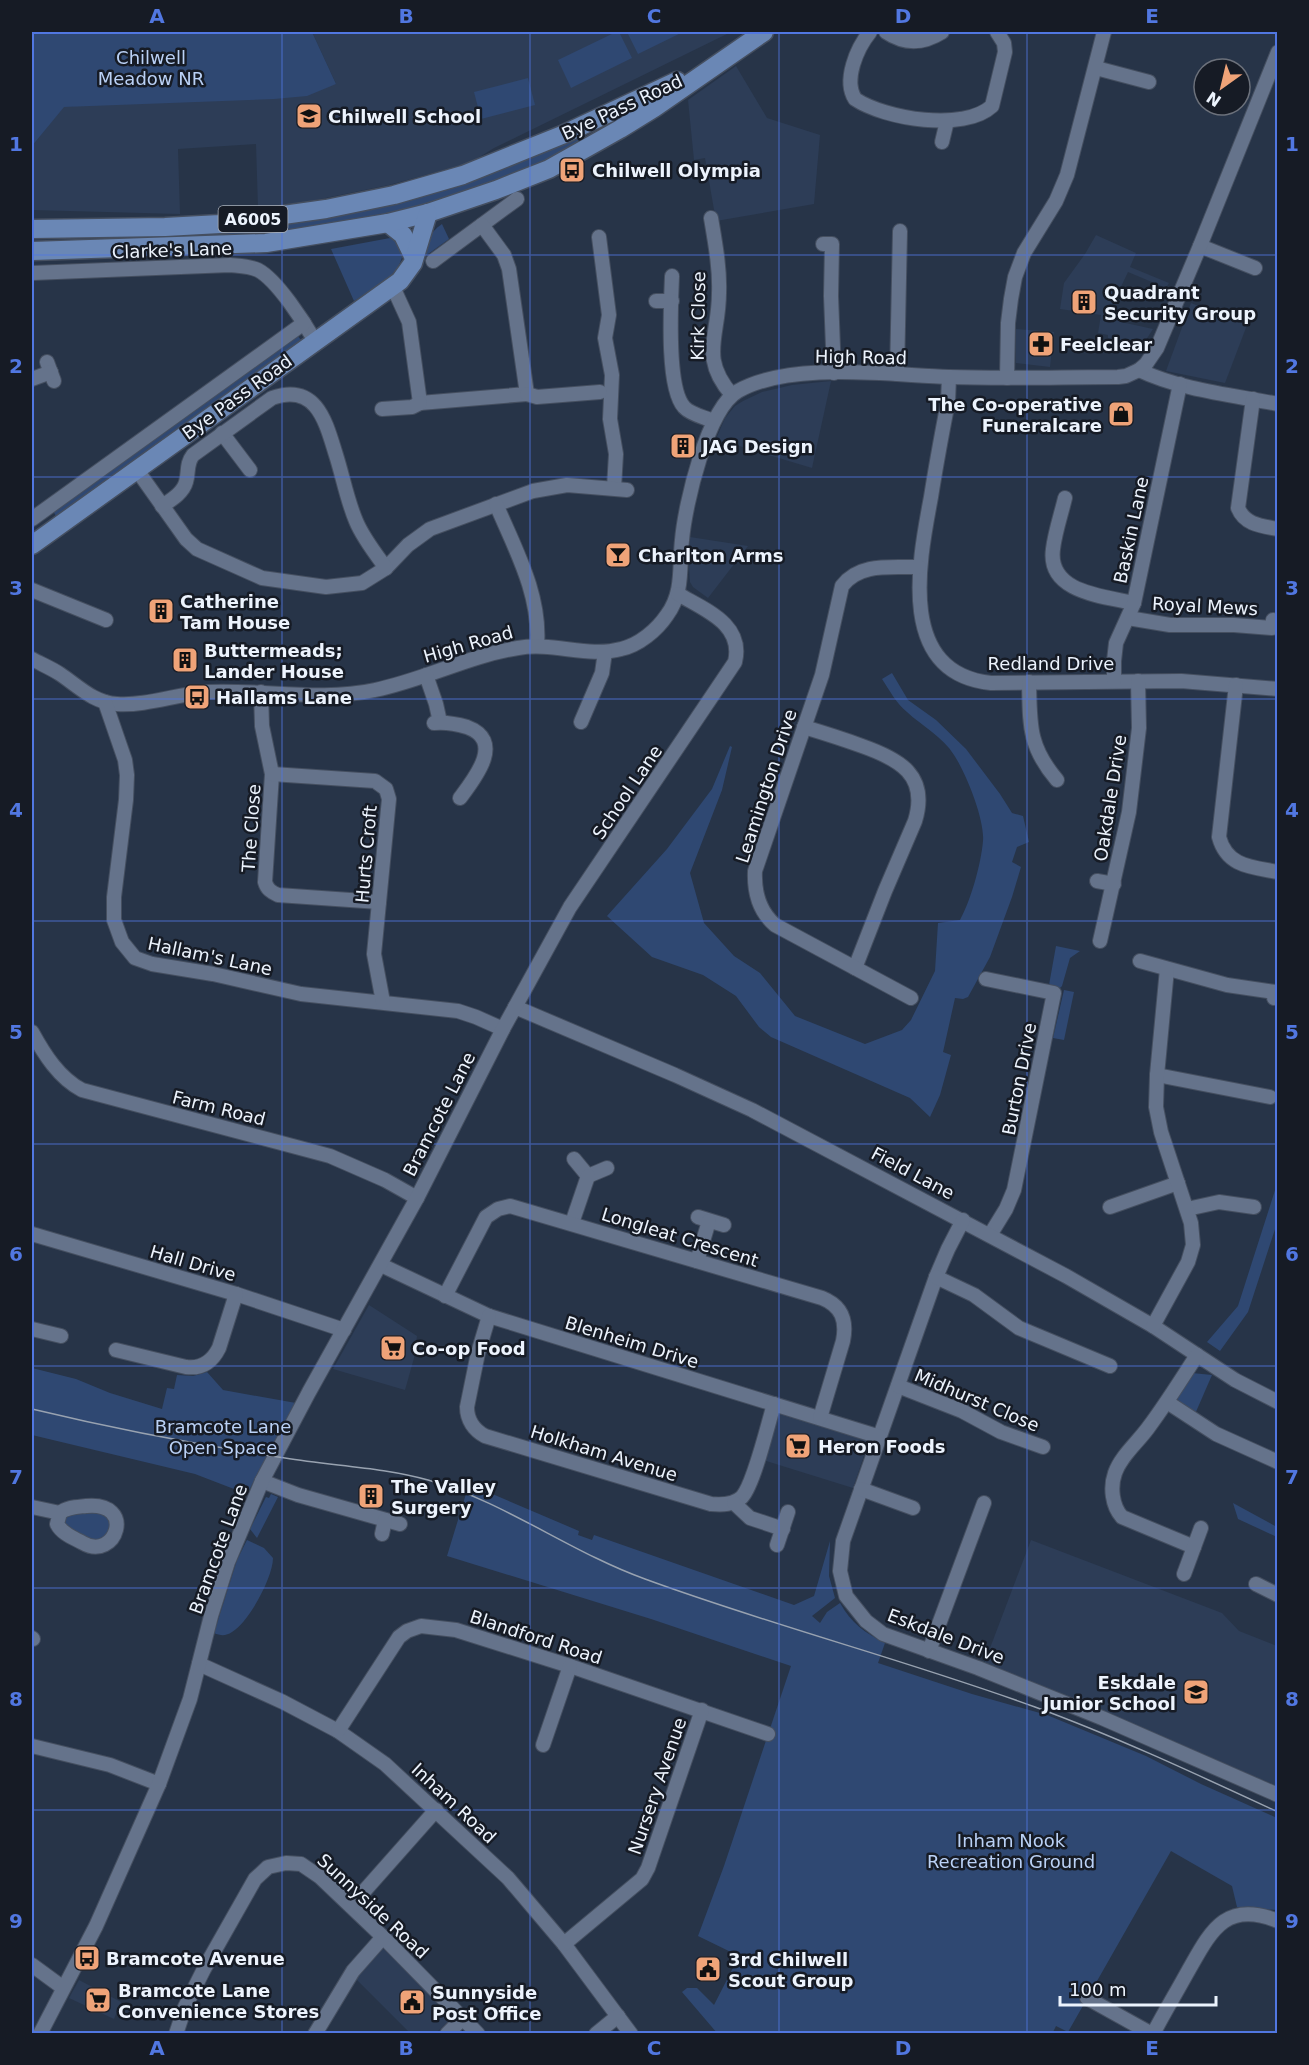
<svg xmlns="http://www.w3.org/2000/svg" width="1309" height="2065" viewBox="0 0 1309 2065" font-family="'DejaVu Sans',sans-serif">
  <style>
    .built { fill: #2d3d57 }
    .green { fill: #2f4872 }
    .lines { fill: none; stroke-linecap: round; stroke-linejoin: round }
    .minor-casing { stroke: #454f60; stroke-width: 16 }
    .major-casing { stroke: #454f60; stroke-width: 21 }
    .minor { stroke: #65738b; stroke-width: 14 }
    .major { stroke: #6a87b5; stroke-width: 18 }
    .tram { stroke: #98a2b0; stroke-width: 1.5 }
    .grid { fill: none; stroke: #5177e1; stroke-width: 1.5; stroke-opacity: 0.55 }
    .labels { text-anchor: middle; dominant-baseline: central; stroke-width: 5; stroke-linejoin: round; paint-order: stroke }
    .shield { fill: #161b25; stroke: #acb2bc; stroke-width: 1.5 }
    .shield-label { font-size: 16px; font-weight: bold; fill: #ecf3fd }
    .park-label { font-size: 18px; fill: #bad1f6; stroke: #161b25 }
    .street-label { font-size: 18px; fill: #ecf3fd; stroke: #161b25 }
    .poi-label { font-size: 18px; font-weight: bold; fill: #ecf3fd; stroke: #161b25; text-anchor: start }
    .neatline { fill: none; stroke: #5177e1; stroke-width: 2 }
    .grid-label { font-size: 20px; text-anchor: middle; font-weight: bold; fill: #5177e1 }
  </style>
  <rect width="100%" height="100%" fill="#273448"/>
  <g class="built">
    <path d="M312 32H731L494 148 470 163 389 185 306 202 258 208 256 144 178 149 180 214 32 210V146L63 107 336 84Z"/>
    <path d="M736 66 767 118 820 135 814 204 716 221 705 158 694 160 688 100Z"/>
    <path d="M1096 235 1136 253 1130 267 1169 283 1166 288 1128 272 1107 316 1121 319V322L1153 329 1142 346 1108 339V335L1098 333 1101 315 1060 309 1064 283 1085 254Z"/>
    <path d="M1191 303 1247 325 1225 383 1166 371Z"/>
    <path d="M1016 329 1054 332 1050 367 1016 363Z"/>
    <path d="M831 381 812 468 716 439 725 418 735 406 743 401 762 392 792 385Z"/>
    <path d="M690 537 748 546 708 598 693 587 690 582 689 568Z"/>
    <path d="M369 1305 417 1336 414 1358 405 1390 333 1369Z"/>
    <path d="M779 1407 871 1435 853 1488 763 1460Z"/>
    <path d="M1031 1540 1222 1613 1239 1631 1277 1646V1786L1106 1712 984 1664Z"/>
    <path d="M385 1945 456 2014 436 2033H410L355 1978Z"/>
    <path d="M79 1980 121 2002 114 2019 69 1998Z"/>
  </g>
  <g class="green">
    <path d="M32 32H312L336 84 307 96 274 99 64 107 32 146Z"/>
    <path d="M616 32H619L632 58 571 88 558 60Z"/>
    <path d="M627 32H683L638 54Z"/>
    <path d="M528 78 535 105 481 119 474 92Z"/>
    <path d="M579 136 585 140 552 161 419 209 271 236 166 240 52 236 270 225Z"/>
    <path d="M442 224 449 239 424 257C426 242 429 233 442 224Z"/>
    <path d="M390 238 396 240 403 252C400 277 374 288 354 301L331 249Z"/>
    <path d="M297 335 301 340 56 516 53 511Z"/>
    <path d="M892 673 908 700 936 720 966 749 1000 794 1012 813 1023 816 1029 842 1017 847 1012 862 1021 867 1012 897 990 957 968 997 963 999 955 998 943 1052 951 1055 940 1095 930 1117 910 1098 771 1037 759 1027 736 996 703 975 652 957 607 916 667 849 712 789 730 746 732 747 722 790 690 873 704 923 734 956 760 973 795 1016 865 1044 902 1030 911 1020 935 971 938 923 960 920C971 900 981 864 983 841 985 820 966 773 954 755 943 737 922 726 907 712 896 703 890 691 882 679Z"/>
    <path d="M1056 946 1080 951 1070 958 1062 986 1060 988 1049 985Z"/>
    <path d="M1064 990 1074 992 1064 1040 1053 1038Z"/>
    <path d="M1277 1184V1223L1248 1312 1220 1351 1207 1342 1238 1306Z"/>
    <path d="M32 1368 76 1379 110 1393 162 1409 167 1388 174 1389 177 1375 193 1376 207 1372 223 1390 296 1403 247 1494 195 1474 32 1435Z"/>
    <path d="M1192 1373 1212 1375 1195 1414 1178 1404 1177 1395Z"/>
    <path d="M469 1484 579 1531 578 1535 592 1540 594 1535 794 1605 814 1596 830 1541 829 1576 835 1598 812 1616 820 1623 827 1612 840 1603C851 1623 865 1633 885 1643L878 1663 972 1694 1047 1715 1146 1756 1201 1784 1277 1818V1910L1237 1907 1232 1886 1171 1851 1068 2032 1056 2026 1052 2034 717 2033 682 1992 687 1988H697L714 2005 739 1956 698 1936 724 1866 791 1666 651 1619 447 1556Z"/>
    <path d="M271 1494 278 1497 257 1538 250 1529 266 1497 269 1498Z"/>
    <path d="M1233 1503 1277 1527V1537L1238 1519Z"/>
    <path d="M96 1510 110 1519C110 1534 106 1536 93 1542 83 1537 67 1532 64 1520L68 1513Z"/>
    <path d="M247 1540 264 1548 273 1558C273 1577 249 1622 232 1632 226 1636 221 1636 214 1633L237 1560Z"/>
  </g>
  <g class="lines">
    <g class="minor-casing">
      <g id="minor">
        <path d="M870 32C857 48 843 80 855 99 885 119 964 132 992 106L1005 52 1004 43 997 32"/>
        <path d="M886 32C904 44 923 44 942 32"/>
        <path d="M1096 68 1149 82"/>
        <path d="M942 142 947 121"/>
        <path d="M711 218C715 242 720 268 719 293 719 337 699 357 732 395"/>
        <path d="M599 237 609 315 605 338 612 375 610 419 616 454 614 488"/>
        <path d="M823 244H832L831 296 834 373"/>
        <path d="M1200 246 1255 268"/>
        <path d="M433 261 517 199"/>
        <path d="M32 273 230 265C240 266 249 266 258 270 277 280 304 322 315 341"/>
        <path d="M672 276C671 304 666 387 684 407 690 414 704 417 713 421"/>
        <path d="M393 287 409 322 420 403 527 394 509 269 504 255 482 225"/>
        <path d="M656 301H672"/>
        <path d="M47 362 54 381"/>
        <path d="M1139 370C1181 390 1232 395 1278 404"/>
        <path d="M897 374 900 231"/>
        <path d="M949 377 948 402C942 433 936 465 931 497 919 561 896 673 991 683L1181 681 1278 689"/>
        <path d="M1007 378 1008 323 1011 299 1015 277 1024 253 1056 201 1067 175 1104 32"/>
        <path d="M32 379 51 372"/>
        <path d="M527 394 537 397 600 392"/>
        <path d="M1253 399 1238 508C1245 525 1262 526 1278 529"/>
        <path d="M382 409 412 407 420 403"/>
        <path d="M222 433 250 470"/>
        <path d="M137 470 186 539 197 549 262 578 326 587 362 583 386 568 408 545 430 529 533 491 567 485 627 490"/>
        <path d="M1065 498C1061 515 1055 532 1053 549 1047 593 1104 596 1134 603"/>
        <path d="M496 504C515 549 541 595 537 645"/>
        <path d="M162 506C171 500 183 493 186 482 189 472 186 464 193 455L272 398C317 382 326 423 336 455 343 477 347 500 356 521 363 538 375 553 386 568"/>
        <path d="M32 519 304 323"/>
        <path d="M32 590 106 620"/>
        <path d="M1128 618 1170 625H1234L1272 628 1273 620"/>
        <path d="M32 659C41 664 51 668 60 674 78 686 94 703 117 704 147 706 177 694 207 692 263 689 320 702 375 690 424 680 468 656 518 648 554 642 588 658 621 649 639 645 657 630 667 615 684 592 679 566 682 540 685 505 707 409 738 391 791 361 889 375 949 377 1006 379 1062 377 1118 377L1126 376 1139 370 1146 364 1157 348 1200 246 1278 52"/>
        <path d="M426 675 436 704 440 722"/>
        <path d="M1114 681V661L1116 643 1134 603 1180 384"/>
        <path d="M1029 682C1030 724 1028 746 1057 780"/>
        <path d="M1236 685 1219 837C1227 867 1252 867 1278 872"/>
        <path d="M261 692 262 726 272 774 265 882C267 889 271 892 278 895L379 902"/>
        <path d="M105 702 125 760 127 775 126 800 114 897V920L122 942 135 958 152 964 213 974 301 994 458 1011 476 1017 503 1029"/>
        <path d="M581 722 602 673 605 652"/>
        <path d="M434 723C445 722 457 724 467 727 505 741 475 778 460 798"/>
        <path d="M804 727C824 733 843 739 862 746 899 759 929 775 915 821L885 891 855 968"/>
        <path d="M272 774 375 781 386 789 389 799 374 954 383 1002"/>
        <path d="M1097 881 1114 884"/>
        <path d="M1100 941 1129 812 1139 728 1138 681"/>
        <path d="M1140 961 1227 985 1275 992 1274 998"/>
        <path d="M986 979 1054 993 1014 1190 1006 1209 990 1235"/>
        <path d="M911 998 775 925C759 911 754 892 755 871L822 675 842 586C860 562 892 568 919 567"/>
        <path d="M515 1007 675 1075 752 1110 1066 1276 1153 1326 1235 1380 1278 1402"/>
        <path d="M32 1032C44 1054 59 1078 82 1090L330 1156 385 1180 417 1198"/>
        <path d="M1157 1075 1270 1097"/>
        <path d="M574 1159 588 1176 607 1168"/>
        <path d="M1110 1207 1178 1183"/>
        <path d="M1187 1209 1219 1202 1254 1207"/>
        <path d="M698 1217 724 1225"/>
        <path d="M963 1220 948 1249 936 1277 843 1541 840 1571 846 1596 866 1621 883 1634 978 1668 1102 1718 1278 1795"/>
        <path d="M572 1223 588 1176"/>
        <path d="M32 1234 236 1294 344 1330"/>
        <path d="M697 1261 709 1221"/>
        <path d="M381 1265 489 1316 880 1437"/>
        <path d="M936 1277 974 1295 1019 1328 1110 1366"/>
        <path d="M445 1296 486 1217 498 1209 510 1206 822 1298C842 1306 847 1321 843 1341L820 1418"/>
        <path d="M489 1316 478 1353 467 1407C467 1420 474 1430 485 1436L711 1504C722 1505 734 1505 742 1497 754 1484 768 1424 774 1404"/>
        <path d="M1153 1326 1188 1262 1193 1245 1191 1223 1161 1132 1156 1107 1157 1075 1167 969"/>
        <path d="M32 1329 61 1336"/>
        <path d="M116 1350 186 1367C201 1369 212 1362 219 1348L236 1294"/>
        <path d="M898 1386 962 1411 1001 1432 1043 1447"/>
        <path d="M1167 1402 1216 1434 1278 1462"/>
        <path d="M262 1481 298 1495 400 1524"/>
        <path d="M861 1489 913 1508"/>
        <path d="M734 1503 750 1518 783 1529"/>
        <path d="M32 1507 60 1513C67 1507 77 1507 86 1506 137 1501 116 1562 83 1543 74 1538 62 1534 57 1524L60 1513"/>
        <path d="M382 1534 385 1520"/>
        <path d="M777 1545 788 1512"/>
        <path d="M1194 1547 1122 1517C1112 1506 1110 1487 1115 1473 1121 1456 1137 1443 1148 1428 1166 1404 1181 1380 1197 1355"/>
        <path d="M1184 1574 1201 1528"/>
        <path d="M1256 1584 1278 1595"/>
        <path d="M32 1638 33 1639"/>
        <path d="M929 1651 984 1503"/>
        <path d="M199 1664 283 1702 338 1731 385 1764 508 1878 564 1944 631 2034"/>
        <path d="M338 1731 399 1637 407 1631 421 1626 456 1630 570 1666 768 1734"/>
        <path d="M543 1745 570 1666"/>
        <path d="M32 1746 110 1765 159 1784"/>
        <path d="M351 1906 436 1810"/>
        <path d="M564 1944 642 1879 648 1868 702 1710"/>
        <path d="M32 1965 62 1987"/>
        <path d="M1087 1998 1152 2034"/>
        <path d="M40 2034 96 1926 159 1784 190 1699 211 1616 228 1562 262 1481 309 1392 417 1198 503 1029 570 907 735 662C744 624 705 610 678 594"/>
        <path d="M176 2034 185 2007 204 1969 255 1879 268 1867 286 1863 301 1864 320 1877 383 1937 478 2034"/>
        <path d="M315 2034 353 1971 383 1937"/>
        <path d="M447 2034 463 2018"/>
        <path d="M596 2034 618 2016"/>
        <path d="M1153 2034C1164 2013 1176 1993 1187 1973 1210 1933 1224 1899 1278 1921"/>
      </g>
    </g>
    <g class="major-casing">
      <g id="major">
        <path d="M388 223 403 235 414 258"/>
        <path d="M32 229 165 227 220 224 326 209 394 195 463 175 562 135 677 81"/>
        <path d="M32 251 266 243 388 223 428 213 496 190 549 169 620 129 654 108 764 32"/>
        <path d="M32 545 400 281 413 263 428 213"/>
      </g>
    </g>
    <use href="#minor" class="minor"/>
    <use href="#major" class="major"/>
    <path class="tram" d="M32 1409C115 1429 199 1445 285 1458 332 1466 382 1467 428 1480 505 1502 570 1552 645 1579 773 1626 906 1660 1035 1707 1117 1737 1198 1775 1278 1812"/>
  </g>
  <path class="grid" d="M282 32V2034M530 32V2034M779 32V2034M1027 32V2034M32 255H1278M32 477H1278M32 699H1278M32 921H1278M32 1144H1278M32 1366H1278M32 1588H1278M32 1810H1278"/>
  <defs>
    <g id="school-square" transform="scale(1.35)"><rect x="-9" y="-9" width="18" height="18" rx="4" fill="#efa378" stroke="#161b25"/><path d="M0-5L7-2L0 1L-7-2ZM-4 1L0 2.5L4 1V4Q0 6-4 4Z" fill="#111"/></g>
    <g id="bus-square" transform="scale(1.35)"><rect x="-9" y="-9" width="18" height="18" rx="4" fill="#efa378" stroke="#161b25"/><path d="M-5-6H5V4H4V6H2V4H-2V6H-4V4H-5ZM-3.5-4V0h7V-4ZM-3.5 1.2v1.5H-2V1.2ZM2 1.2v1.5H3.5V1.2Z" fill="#111"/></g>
    <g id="building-square" transform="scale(1.35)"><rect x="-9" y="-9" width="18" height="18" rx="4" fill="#efa378" stroke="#161b25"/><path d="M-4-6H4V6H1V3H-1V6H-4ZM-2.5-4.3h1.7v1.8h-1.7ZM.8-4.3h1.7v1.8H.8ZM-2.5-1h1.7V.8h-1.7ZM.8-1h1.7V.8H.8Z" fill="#111"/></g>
    <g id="pharmacy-square" transform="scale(1.35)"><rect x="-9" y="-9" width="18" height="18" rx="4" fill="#efa378" stroke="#161b25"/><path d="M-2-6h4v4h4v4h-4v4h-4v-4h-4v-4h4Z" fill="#111"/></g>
    <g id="shop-square" transform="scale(1.35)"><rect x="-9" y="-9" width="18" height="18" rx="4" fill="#efa378" stroke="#161b25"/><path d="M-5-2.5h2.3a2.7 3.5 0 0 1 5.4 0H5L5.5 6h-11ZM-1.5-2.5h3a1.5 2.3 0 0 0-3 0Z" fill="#111"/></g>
    <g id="bar-square" transform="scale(1.35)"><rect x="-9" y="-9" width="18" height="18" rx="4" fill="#efa378" stroke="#161b25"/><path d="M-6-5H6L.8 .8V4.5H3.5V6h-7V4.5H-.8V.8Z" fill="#111"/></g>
    <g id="supermarket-square" transform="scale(1.35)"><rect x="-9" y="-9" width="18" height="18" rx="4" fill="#efa378" stroke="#161b25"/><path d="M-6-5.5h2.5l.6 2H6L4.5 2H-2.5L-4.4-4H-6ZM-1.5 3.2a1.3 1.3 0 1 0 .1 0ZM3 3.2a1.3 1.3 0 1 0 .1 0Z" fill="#111"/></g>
    <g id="civic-square" transform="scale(1.35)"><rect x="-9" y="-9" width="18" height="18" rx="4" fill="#efa378" stroke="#161b25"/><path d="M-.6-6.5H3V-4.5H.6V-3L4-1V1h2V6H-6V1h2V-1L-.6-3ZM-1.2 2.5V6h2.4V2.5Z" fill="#111"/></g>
  </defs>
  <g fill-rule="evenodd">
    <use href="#school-square" x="309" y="116"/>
    <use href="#bus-square" x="572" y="170"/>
    <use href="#building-square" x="1084" y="302"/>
    <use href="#pharmacy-square" x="1041" y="344"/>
    <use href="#shop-square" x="1121" y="414"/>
    <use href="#building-square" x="683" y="446"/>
    <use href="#bar-square" x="618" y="555"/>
    <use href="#building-square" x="161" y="611"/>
    <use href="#building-square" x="185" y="660"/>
    <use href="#bus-square" x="197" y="697"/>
    <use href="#supermarket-square" x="393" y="1348"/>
    <use href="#supermarket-square" x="798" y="1446"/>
    <use href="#building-square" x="371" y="1496"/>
    <use href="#school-square" x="1196" y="1692"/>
    <use href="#bus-square" x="87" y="1958"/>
    <use href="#civic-square" x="708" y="1969"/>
    <use href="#supermarket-square" x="98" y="2000"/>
    <use href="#civic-square" x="412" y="2002"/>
  </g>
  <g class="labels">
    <rect class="shield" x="218.5" y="206" width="69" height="26" rx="4.5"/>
    <g class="shield-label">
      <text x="253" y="219">A6005</text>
    </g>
    <g class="park-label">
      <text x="151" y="57">Chilwell<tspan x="151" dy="21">Meadow NR</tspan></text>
      <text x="223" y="1426">Bramcote Lane<tspan x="223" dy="21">Open Space</tspan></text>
      <text x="1011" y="1840">Inham Nook<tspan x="1011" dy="21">Recreation Ground</tspan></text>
    </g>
    <g class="street-label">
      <text transform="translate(622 107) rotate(-25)">Bye Pass Road</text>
      <text transform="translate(172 250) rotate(-2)">Clarke's Lane</text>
      <text transform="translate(698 316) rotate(-89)">Kirk Close</text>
      <text transform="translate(861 357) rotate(1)">High Road</text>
      <text transform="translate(237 397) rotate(-36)">Bye Pass Road</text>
      <text transform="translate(1131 530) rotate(-78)">Baskin Lane</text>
      <text transform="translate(1205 606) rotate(3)">Royal Mews</text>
      <text transform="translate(468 644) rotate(-16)">High Road</text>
      <text x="1051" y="663">Redland Drive</text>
      <text transform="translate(766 786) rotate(-72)">Leamington Drive</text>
      <text transform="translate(627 792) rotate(-56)">School Lane</text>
      <text transform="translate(1110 798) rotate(-81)">Oakdale Drive</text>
      <text transform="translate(251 828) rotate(-86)">The Close</text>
      <text transform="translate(366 854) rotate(-85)">Hurts Croft</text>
      <text transform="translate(210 956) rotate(12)">Hallam's Lane</text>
      <text transform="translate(1019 1079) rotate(-79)">Burton Drive</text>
      <text transform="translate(219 1108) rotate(14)">Farm Road</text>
      <text transform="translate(439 1114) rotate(-63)">Bramcote Lane</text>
      <text transform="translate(913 1173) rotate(28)">Field Lane</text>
      <text transform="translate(680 1237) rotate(17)">Longleat Crescent</text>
      <text transform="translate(193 1263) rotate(16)">Hall Drive</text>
      <text transform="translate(632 1342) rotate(17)">Blenheim Drive</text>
      <text transform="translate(977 1400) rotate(23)">Midhurst Close</text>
      <text transform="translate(604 1453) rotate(17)">Holkham Avenue</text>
      <text transform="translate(218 1549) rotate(-70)">Bramcote Lane</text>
      <text transform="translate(946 1636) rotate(21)">Eskdale Drive</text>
      <text transform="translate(536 1637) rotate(18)">Blandford Road</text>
      <text transform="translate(657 1786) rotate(-71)">Nursery Avenue</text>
      <text transform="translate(454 1803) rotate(43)">Inham Road</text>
      <text transform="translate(373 1906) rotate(43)">Sunnyside Road</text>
    </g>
    <g class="poi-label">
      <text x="328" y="116">Chilwell School</text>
      <text x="592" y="170">Chilwell Olympia</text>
      <text x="1104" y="292">Quadrant<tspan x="1104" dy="21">Security Group</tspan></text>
      <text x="1060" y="344">Feelclear</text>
      <text x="1102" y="404" text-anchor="end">The Co-operative<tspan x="1102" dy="21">Funeralcare</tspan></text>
      <text x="702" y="446">JAG Design</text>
      <text x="638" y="555">Charlton Arms</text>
      <text x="180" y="601">Catherine<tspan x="180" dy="21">Tam House</tspan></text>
      <text x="204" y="650">Buttermeads;<tspan x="204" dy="21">Lander House</tspan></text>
      <text x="216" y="697">Hallams Lane</text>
      <text x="412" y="1348">Co-op Food</text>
      <text x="818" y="1446">Heron Foods</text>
      <text x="391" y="1486">The Valley<tspan x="391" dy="21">Surgery</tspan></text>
      <text x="1176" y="1682" text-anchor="end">Eskdale<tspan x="1176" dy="21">Junior School</tspan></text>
      <text x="106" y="1958">Bramcote Avenue</text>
      <text x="728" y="1959">3rd Chilwell<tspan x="728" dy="21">Scout Group</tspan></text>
      <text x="118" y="1990">Bramcote Lane<tspan x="118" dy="21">Convenience Stores</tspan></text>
      <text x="432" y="1992">Sunnyside<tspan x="432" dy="21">Post Office</tspan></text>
    </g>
  </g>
  <rect width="1309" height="2065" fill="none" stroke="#161b25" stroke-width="66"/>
  <g transform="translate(1222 87) rotate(214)"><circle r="28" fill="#161b25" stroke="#6c717b" stroke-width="1.5"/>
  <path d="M0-4.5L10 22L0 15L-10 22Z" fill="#efa378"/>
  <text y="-9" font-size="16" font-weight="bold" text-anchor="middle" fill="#ecf3fd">N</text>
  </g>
  <path d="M1060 1996v9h156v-9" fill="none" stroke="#ecf3fd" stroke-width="3"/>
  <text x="1069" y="1996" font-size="18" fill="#ecf3fd" stroke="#161b25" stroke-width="4.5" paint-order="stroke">100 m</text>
  <rect x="33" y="33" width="1243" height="1999" class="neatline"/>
  <g class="grid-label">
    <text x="157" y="23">A</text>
    <text x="406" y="23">B</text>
    <text x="654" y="23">C</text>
    <text x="903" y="23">D</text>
    <text x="1152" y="23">E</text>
    <text x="16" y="151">1</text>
    <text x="1292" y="151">1</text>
    <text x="16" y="373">2</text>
    <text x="1292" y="373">2</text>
    <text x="16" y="595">3</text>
    <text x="1292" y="595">3</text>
    <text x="16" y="817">4</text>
    <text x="1292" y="817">4</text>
    <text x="16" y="1039">5</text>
    <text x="1292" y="1039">5</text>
    <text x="16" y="1261">6</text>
    <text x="1292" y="1261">6</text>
    <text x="16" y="1484">7</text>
    <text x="1292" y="1484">7</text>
    <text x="16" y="1706">8</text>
    <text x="1292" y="1706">8</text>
    <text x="16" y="1928">9</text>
    <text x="1292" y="1928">9</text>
    <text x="157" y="2055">A</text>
    <text x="406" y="2055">B</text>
    <text x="654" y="2055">C</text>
    <text x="903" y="2055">D</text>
    <text x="1152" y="2055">E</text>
  </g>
</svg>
